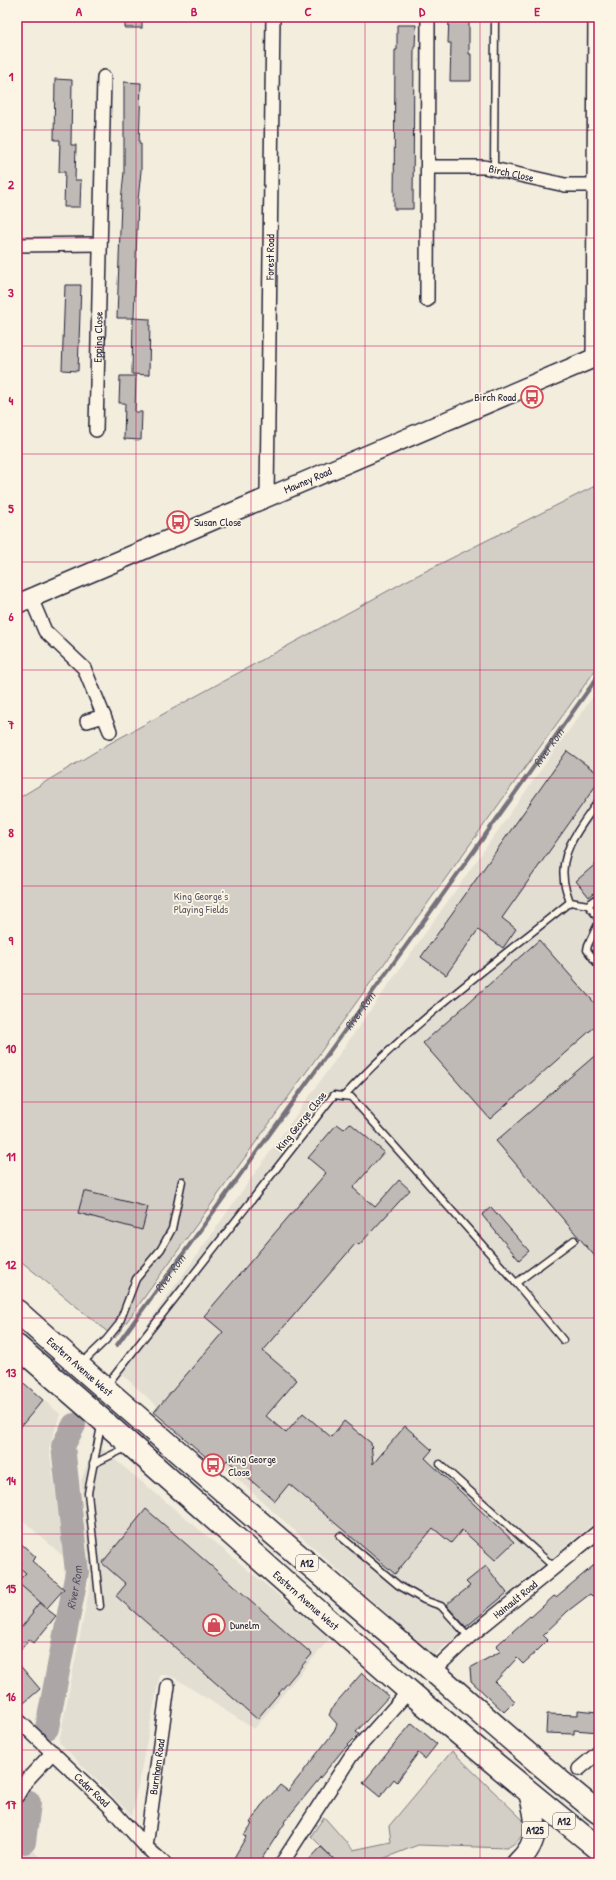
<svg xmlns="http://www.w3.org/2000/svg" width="616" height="1880" viewBox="0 0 616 1880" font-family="'Patrick Hand',sans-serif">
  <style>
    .built { fill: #e3ded2 }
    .green { fill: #d4cfc6; stroke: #7b7880 }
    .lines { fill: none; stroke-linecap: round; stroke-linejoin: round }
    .stream { stroke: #75727b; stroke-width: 4 }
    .river { stroke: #aca7a6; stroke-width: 24 }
    .building { fill: #bfbab6; stroke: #22223b }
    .lane-casing { stroke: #22223b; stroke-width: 9 }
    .street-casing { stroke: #22223b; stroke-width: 16 }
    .secondary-casing { stroke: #22223b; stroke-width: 21 }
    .primary-casing { stroke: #22223b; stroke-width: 23 }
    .highway-casing { stroke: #22223b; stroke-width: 25 }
    .lane { stroke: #fcf5e5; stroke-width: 6 }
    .street { stroke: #fcf5e5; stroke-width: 13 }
    .secondary { stroke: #fcf5e5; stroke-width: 18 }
    .primary { stroke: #fcf5e5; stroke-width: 20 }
    .highway { stroke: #fcf5e5; stroke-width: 22 }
    .grid { fill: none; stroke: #c2185b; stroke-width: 1; stroke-opacity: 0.55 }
    .labels { text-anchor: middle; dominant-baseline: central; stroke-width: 3.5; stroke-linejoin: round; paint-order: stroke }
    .shield { fill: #fcf5e5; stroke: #63616e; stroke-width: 1 }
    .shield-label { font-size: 10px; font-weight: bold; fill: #22223b }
    .street-label { font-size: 11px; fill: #22223b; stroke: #fcf5e5 }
    .poi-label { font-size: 11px; fill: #22223b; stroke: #fcf5e5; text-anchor: start }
    .park-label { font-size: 11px; fill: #575665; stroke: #fcf5e5 }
    .water-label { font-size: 12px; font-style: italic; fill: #525160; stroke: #fcf5e5 }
    .neatline { fill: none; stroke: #c2185b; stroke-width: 1.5 }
    .grid-label { font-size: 13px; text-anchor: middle; font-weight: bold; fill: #c2185b }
  </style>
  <rect width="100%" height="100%" fill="#f3edde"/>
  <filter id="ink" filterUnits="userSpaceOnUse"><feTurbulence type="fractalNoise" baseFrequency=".025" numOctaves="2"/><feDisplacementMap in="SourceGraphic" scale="8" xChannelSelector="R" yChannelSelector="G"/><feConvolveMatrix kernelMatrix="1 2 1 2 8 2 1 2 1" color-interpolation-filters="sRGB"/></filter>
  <g filter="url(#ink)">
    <g class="built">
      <path d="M599 688V1519L433 1656 116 1369Z"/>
      <path d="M17 1377 60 1414 49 1448 65 1558 17 1515Z"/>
      <path d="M95 1443 330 1638 254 1729 175 1678 160 1674 132 1816 59 1742 91 1580 81 1481Z"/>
      <path d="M17 1836 24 1842 46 1863H17Z"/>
    </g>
    <g class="green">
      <path d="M599 484V665L115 1338 17 1258V799L105 746 406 581Z"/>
      <path d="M17 1553 52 1593 35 1629 17 1647Z"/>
      <path d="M452 1751 523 1820C524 1836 521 1840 507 1848L418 1845 372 1863H338L311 1836 324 1817 353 1850 391 1842 389 1826Z"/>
    </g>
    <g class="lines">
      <path class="stream" id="s1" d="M117 1345 429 914 599 675"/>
      <g class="river">
        <path id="s2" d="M47 1728 77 1572 63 1446 74 1425"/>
        <path d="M24 1842 29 1803"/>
      </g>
    </g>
    <g class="building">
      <rect x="125" y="17" width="17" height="11"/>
      <path d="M449 17H469V54H471V81H450L451 43H448Z"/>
      <path d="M397 25H416L415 46H414L413 209H394L395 50H397Z"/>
      <path d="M55 79 72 80 71 145H76L75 180H81L80 207H64L65 172H59L60 140H54Z"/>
      <path d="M124 82 141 83 139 144H141V171L138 200 134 318H117L121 201 124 172Z"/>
      <path d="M65 285H81L78 371 62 370Z"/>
      <path d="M133 318 150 319 149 375 132 374Z"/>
      <path d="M120 376H136L135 412H142L141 440 124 439 125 403H119Z"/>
      <path d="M567 751 599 774V781L502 918 516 929 503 948 478 930 446 975 421 957Z"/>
      <path d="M599 861V889L589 897 576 881Z"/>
      <path d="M539 940 599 1008V1023L490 1119 423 1043Z"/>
      <path d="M599 1052V1261L496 1141Z"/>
      <path d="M350 1123 384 1152 353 1188 375 1207 399 1180 410 1190 359 1245 356 1243 263 1351 297 1380 266 1416 286 1433 303 1413 331 1437 344 1421 371 1443 373 1464 405 1426 432 1450 425 1458 514 1542 495 1560 462 1530 451 1543 433 1528 395 1574 289 1484 275 1501 227 1460 220 1469 154 1412 223 1332 204 1316 326 1173 308 1158 337 1124 344 1129Z"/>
      <path d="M84 1191 148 1207 142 1230 78 1213Z"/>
      <path d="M491 1207 529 1251 519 1260 482 1215Z"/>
      <path d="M17 1377 43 1400 17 1431Z"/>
      <path d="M146 1509 312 1654 257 1719 116 1596 126 1584 102 1563Z"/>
      <path d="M17 1540 36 1557 32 1561 64 1589 47 1608 17 1582 26 1573 19 1567 22 1563 17 1559Z"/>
      <path d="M599 1561V1590L592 1596 590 1594 568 1611 543 1635 548 1640 535 1653 523 1664 517 1658 495 1682 515 1701 504 1712 471 1681 470 1668 501 1651 496 1646 530 1616 531 1617 554 1596 556 1597Z"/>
      <path d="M486 1566 507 1593 466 1627 446 1605 470 1586 466 1582Z"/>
      <path d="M39 1603 56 1616 34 1643 29 1639 17 1655V1633L33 1613 32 1612Z"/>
      <path d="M17 1662 40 1689 24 1703 17 1695Z"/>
      <path d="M362 1673 389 1696 356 1732 359 1734 342 1751 284 1822 285 1823 259 1863H231L246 1837 244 1835 252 1824 250 1823 261 1806 280 1785 288 1791 333 1733 337 1724 329 1715 334 1705Z"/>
      <path d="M578 1710 599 1712V1732L574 1730V1734L546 1733 547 1714 578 1715Z"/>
      <path d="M412 1723 437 1744 425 1759 418 1753 397 1782 394 1779 380 1797 363 1783Z"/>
      <path d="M321 1847 338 1863H306Z"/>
    </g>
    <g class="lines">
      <g class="lane-casing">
        <g id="lane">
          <path d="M494 169 495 17"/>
          <path d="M570 902C568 896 565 888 564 881 559 850 583 824 599 800"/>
          <path d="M588 905 599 919"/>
          <path d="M599 922 588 945 587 950 599 966"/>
          <path d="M344 1096C411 1023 493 964 570 902L588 905 599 897"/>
          <path d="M516 1283 574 1240"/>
          <path d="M81 1364 106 1340 119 1324 136 1279 161 1249 172 1229 182 1181"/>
          <path d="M107 1385 334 1095 351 1097 516 1283 563 1340"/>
          <path d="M93 1464 128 1447"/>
          <path d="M440 1464 555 1568"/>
          <path d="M340 1536 398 1585 424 1600 441 1606 469 1637"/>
          <path d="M100 1606 88 1493 101 1426"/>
        </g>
      </g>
      <g class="street-casing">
        <g id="street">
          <path id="s3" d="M428 167H484L565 185H593"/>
          <path d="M17 245 100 244"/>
          <path d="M427 300 428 17"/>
          <path d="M593 358 595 17"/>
          <path id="s4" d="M96 430 104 77"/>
          <path id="s5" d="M267 496 273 17"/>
          <path d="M31 598 45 631 84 668 110 731"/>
          <path d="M87 721 104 716"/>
          <path id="s6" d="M433 1671 469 1637 599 1531"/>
          <path id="s7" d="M17 1719 108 1805 146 1847 164 1863"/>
          <path d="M579 1769 599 1752"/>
          <path d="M17 1796 26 1781 53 1752"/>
          <path id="s8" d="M146 1847 168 1686"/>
          <path d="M282 1863 351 1756 409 1691"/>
        </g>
      </g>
      <g class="secondary-casing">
        <g id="secondary">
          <path id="s9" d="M17 604 599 356"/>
        </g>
      </g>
      <g class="primary-casing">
        <path id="primary" d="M517 1863C541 1841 537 1821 529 1793"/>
      </g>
      <g class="highway-casing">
        <g id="highway">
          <path id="s10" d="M17 1311C139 1420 264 1526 388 1632 458 1692 526 1755 599 1813"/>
          <path id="s11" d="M17 1346C149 1459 278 1577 409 1691 471 1745 535 1797 599 1849"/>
        </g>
      </g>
      <use href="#lane" class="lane"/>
      <use href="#street" class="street"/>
      <use href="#secondary" class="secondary"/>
      <use href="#primary" class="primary"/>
      <use href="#highway" class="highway"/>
    </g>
  </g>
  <path class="grid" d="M136 17V1863M251 17V1863M365 17V1863M480 17V1863M17 130H599M17 238H599M17 346H599M17 454H599M17 562H599M17 670H599M17 778H599M17 886H599M17 994H599M17 1102H599M17 1210H599M17 1318H599M17 1426H599M17 1534H599M17 1642H599M17 1750H599"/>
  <defs>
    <g id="bus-ring" transform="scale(1.15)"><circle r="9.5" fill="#fcf5e5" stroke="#d1495b" stroke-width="1.5"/><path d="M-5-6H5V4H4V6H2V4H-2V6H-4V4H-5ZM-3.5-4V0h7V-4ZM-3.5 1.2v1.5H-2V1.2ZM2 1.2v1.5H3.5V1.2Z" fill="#d1495b"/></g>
    <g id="shop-ring" transform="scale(1.15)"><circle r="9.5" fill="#fcf5e5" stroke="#d1495b" stroke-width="1.5"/><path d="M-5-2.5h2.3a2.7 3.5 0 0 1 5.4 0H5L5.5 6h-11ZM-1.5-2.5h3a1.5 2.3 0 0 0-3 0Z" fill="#d1495b"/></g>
  </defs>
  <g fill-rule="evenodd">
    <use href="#bus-ring" x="532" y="397"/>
    <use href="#bus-ring" x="178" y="522"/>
    <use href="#bus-ring" x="213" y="1465"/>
    <use href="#shop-ring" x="214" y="1625"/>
  </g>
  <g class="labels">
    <g class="shield">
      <rect x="296" y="1555" width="22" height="16" rx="3"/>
      <rect x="553" y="1813" width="22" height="16" rx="3"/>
      <rect x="522" y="1822" width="26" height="16" rx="3"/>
    </g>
    <g class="shield-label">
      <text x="307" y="1563">A12</text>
      <text x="564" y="1821">A12</text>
      <text x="535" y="1830">A125</text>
    </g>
    <g class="street-label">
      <text stroke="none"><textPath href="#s3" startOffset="84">Birch Close</textPath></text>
      <text stroke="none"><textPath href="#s5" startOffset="239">Forest Road</textPath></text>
      <text stroke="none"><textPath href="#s4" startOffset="93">Epping Close</textPath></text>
      <text stroke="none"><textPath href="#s9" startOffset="316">Mawney Road</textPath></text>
      <text transform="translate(301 1121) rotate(-51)">King George Close</text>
      <text stroke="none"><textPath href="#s10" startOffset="84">Eastern Avenue West</textPath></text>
      <text stroke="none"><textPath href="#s11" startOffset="385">Eastern Avenue West</textPath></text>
      <text stroke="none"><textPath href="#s6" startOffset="109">Hainault Road</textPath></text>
      <text stroke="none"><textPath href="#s8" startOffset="81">Burnham Road</textPath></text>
      <text stroke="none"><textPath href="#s7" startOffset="103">Cedar Road</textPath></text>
    </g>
    <g class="poi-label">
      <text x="516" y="397" text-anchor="end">Birch Road</text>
      <text x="194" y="522">Susan Close</text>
      <text x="228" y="1459">King George<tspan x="228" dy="13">Close</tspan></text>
      <text x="230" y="1625">Dunelm</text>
    </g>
    <g class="park-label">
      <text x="201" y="896">King George's<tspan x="201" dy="13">Playing Fields</tspan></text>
    </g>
    <g class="water-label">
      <text stroke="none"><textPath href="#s1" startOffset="737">River Rom</textPath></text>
      <text stroke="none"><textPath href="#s1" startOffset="413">River Rom</textPath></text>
      <text stroke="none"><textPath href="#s1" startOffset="89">River Rom</textPath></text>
      <text stroke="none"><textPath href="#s2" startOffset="143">River Rom</textPath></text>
    </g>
  </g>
  <rect width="616" height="1880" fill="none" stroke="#fcf5e5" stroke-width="44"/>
  <rect x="22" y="22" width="572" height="1836" class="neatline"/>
  <g class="grid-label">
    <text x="79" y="16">A</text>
    <text x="194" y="16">B</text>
    <text x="308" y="16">C</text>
    <text x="422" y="16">D</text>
    <text x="537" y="16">E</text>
    <text x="11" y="81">1</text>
    <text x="11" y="189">2</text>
    <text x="11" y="297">3</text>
    <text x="11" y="405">4</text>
    <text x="11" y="513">5</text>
    <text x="11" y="621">6</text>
    <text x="11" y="729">7</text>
    <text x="11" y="837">8</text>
    <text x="11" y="945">9</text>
    <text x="11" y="1053">10</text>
    <text x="11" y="1161">11</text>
    <text x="11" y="1269">12</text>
    <text x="11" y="1377">13</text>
    <text x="11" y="1485">14</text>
    <text x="11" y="1593">15</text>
    <text x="11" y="1701">16</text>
    <text x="11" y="1809">17</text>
  </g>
</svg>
